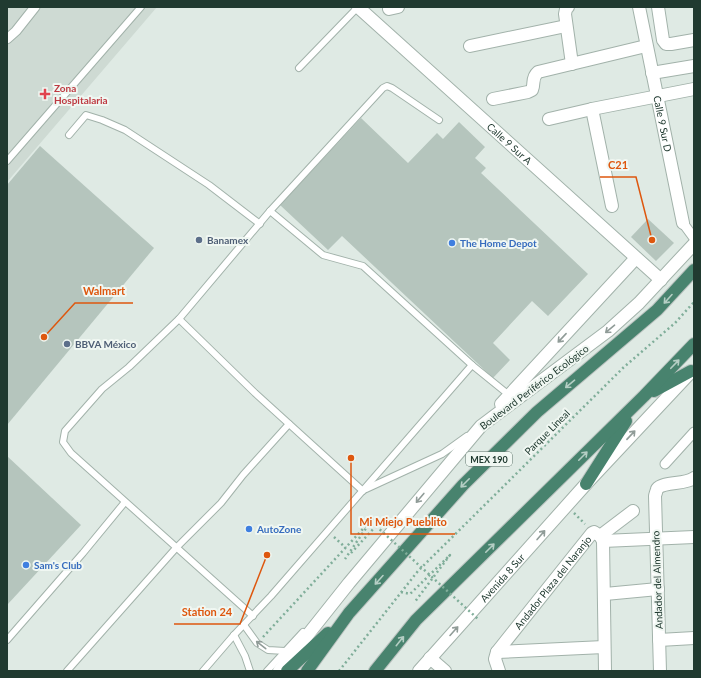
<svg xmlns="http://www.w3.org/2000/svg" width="701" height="678" viewBox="0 0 701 678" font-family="Lato,sans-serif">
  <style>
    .built { fill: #cedad3 }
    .building { fill: #b5c5bd }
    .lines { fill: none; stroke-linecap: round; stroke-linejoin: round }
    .service-casing { stroke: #a2b2aa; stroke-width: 8 }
    .pedestrian-casing { stroke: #a2b2aa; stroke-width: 11 }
    .minor-casing { stroke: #a2b2aa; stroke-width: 14 }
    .tertiary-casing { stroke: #a2b2aa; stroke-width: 14 }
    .trunk-casing { stroke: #bcc4c1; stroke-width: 14 }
    .path { stroke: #80ae9a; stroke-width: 2.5; stroke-dasharray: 2 3; stroke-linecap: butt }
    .service { stroke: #fff; stroke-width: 6 }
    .pedestrian { stroke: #fff; stroke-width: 9 }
    .minor { stroke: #fff; stroke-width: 12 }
    .tertiary { stroke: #fff; stroke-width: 12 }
    .trunk { stroke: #48836e; stroke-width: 12 }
    .path-bridge { stroke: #80ae9a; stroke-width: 2.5; stroke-dasharray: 2 3; stroke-linecap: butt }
    .oneway { stroke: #b5cec4 }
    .oneway2 { stroke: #909c98 }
    .health-dot { fill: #e0444e; stroke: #f0f7f2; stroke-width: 1.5 }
    .service-dot { fill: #5c6f8a; stroke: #f0f7f2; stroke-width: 1.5 }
    .shop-dot { fill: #3f7fe0; stroke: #f0f7f2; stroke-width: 1.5 }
    .labels { text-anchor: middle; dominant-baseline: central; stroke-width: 4; stroke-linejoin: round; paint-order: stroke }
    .shield { fill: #f0f7f2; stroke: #5e736a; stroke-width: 1 }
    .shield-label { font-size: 9px; font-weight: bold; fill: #203a30 }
    .health-label { font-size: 10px; font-weight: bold; fill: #be3a42; stroke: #f0f7f2; text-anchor: start }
    .street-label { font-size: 10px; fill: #203a30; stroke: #f0f7f2 }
    .service-label { font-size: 10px; font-weight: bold; fill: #4e5e75; stroke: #f0f7f2; text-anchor: start }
    .shop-label { font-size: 10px; font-weight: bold; fill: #366cbe; stroke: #f0f7f2; text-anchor: start }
    .leader { fill: none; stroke: #de570e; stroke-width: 1.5 }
    .callout-dot { fill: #de570e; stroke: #f0f7f2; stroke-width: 1.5 }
    .callout-label { font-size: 11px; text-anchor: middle; font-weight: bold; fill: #de570e; stroke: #f0f7f2; stroke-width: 4; stroke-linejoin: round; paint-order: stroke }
  </style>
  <rect width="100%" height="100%" fill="#dfeae4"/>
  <path class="built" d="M7 7H157L7 182Z"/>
  <g class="building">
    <path d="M361 118 408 163 437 133 443 139 459 122 485 147 475 158 486 168 481 173 588 274 548 316 532 301 493 343 510 360 493 378 342 236 328 250 280 205Z"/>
    <path d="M40 146 154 248 7 425V185Z"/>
    <path d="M648 219 674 243 656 261 631 237Z"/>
    <path d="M7 456 81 525 7 605Z"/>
  </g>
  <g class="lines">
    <g class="service-casing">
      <g id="service">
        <path d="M299 68 358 7"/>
        <path d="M69 135 86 115 102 120 125 130 209 185 260 224"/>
        <path d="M7 161 141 7"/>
        <path d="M270 211 323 255 363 266 472 365 509 395"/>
        <path d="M179 319 255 393 363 491"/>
        <path d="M366 489 442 454 467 436"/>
        <path d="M253 616 71 453 63 442 65 431 102 389 129 367 179 319 270 211 383 88 387 86 392 88 439 120"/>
        <path d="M244 625 257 643 268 650 285 651"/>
        <path d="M234 635 245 656 250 671"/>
        <path d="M7 640 83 553 125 502"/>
        <path d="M67 671 176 548 221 503 243 475 289 424"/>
        <path d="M203 671 234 635 271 596 472 365"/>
        <path d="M267 671 303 632"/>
      </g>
    </g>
    <g class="pedestrian-casing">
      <g id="pedestrian">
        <path d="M7 39 16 31 35 7"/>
        <path d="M683 223 694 238"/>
        <path d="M665 464 694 432"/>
      </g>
    </g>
    <g class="minor-casing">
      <g id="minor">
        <path d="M568 7 566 9 565 14 572 64"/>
        <path id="s1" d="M639 7 683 223"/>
        <path d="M658 7 663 40 666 44H671L694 40"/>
        <path d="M389 9 398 7"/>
        <path d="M470 46 566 26"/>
        <path d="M652 73 694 66"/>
        <path d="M493 99 528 92 532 90C535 83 531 78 538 72L646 46"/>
        <path d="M592 109 612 206"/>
        <path d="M549 119 592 109 694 89"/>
        <path d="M600 536 633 511"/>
        <path d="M603 541 694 537"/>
        <path d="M605 594 658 589"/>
        <path d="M659 640 694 638"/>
        <path d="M497 652 604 647"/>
        <path id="s2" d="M499 671 495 659 497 652 592 533 594 532 600 536 603 541 605 671"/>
        <path d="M660 671 655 496C655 495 657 490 657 489 663 481 685 485 694 478"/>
      </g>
    </g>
    <g class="tertiary-casing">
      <g id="tertiary">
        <path id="s3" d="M358 7 661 280"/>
        <path d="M501 404 636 258"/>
        <path d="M430 658 445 671"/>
        <path d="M279 671 349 583 481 426 608 331 639 303 694 244"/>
        <path id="s4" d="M419 671 586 484 690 373"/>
      </g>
    </g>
    <g class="trunk-casing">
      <g id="trunk">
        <path d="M654 391 691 371"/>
        <path d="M586 484 626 421"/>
        <path d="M287 671 328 633"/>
        <path d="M307 671 349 613 463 485 537 412 657 310 694 270"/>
        <path d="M375 671 416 620 644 396 694 344"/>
      </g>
    </g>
    <g class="path">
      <path d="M574 513 585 524"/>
      <path d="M334 537 346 548"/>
      <path d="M351 553 376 526"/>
      <path d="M401 592 410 594 450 555 414 603"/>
      <path d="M263 637 373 518 345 559"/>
      <path d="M339 671 418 571 624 367 675 323 694 302"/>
    </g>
    <use href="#service" class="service"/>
    <use href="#pedestrian" class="pedestrian"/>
    <use href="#minor" class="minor"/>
    <use href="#tertiary" class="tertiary"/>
    <use href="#trunk" class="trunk"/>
    <path class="path-bridge" d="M376 526 478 619"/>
  </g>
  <defs><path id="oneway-shaft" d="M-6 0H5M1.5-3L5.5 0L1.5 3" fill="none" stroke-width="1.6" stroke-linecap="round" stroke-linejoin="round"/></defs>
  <g class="oneway">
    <use href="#oneway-shaft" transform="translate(668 299) rotate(132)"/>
    <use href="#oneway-shaft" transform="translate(675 364) rotate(-46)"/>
    <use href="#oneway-shaft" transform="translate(570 384) rotate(140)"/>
    <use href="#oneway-shaft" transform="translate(583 456) rotate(-45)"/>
    <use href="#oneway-shaft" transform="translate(465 483) rotate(135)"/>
    <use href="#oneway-shaft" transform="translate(490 548) rotate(-45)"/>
    <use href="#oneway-shaft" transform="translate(379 580) rotate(132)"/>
    <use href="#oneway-shaft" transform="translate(400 641) rotate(-51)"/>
  </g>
  <g class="oneway2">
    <use href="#oneway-shaft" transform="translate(610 329) rotate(140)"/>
    <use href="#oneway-shaft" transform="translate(562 338) rotate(133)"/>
    <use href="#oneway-shaft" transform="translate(631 435) rotate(-47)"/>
    <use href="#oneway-shaft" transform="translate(420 498) rotate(130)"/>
    <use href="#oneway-shaft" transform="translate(541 535) rotate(-49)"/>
    <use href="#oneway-shaft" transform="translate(454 631) rotate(-48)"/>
    <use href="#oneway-shaft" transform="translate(261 645) rotate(-142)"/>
  </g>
  <path class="health-dot" d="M43 88h4v4h4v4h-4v4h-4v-4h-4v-4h4z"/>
  <g class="service-dot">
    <circle cx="199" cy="240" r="4"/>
    <circle cx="67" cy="344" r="4"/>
  </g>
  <g class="shop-dot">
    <circle cx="452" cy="243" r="4"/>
    <circle cx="249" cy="529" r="4"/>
    <circle cx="26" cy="565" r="4"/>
  </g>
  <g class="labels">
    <rect class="shield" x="466" y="452" width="46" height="14" rx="3"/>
    <g class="shield-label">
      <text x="489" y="459">MEX 190</text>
    </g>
    <g class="health-label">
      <text x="54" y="88">Zona<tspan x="54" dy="12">Hospitalaria</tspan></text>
    </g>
    <g class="street-label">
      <text stroke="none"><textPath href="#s1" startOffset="119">Calle 9 Sur D</textPath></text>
      <text stroke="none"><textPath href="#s3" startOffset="204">Calle 9 Sur A</textPath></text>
      <text transform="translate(534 387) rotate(-37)">Boulevard Periférico Ecológico</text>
      <text transform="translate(547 432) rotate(-45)">Parque Lineal</text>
      <text stroke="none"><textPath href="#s4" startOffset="125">Avenida 8 Sur</textPath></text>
      <text transform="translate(657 580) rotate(-92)">Andador del Almendro</text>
      <text stroke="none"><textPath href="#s2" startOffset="109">Andador Plaza del Naranjo</textPath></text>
    </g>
    <g class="service-label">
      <text x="207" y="240">Banamex</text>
      <text x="75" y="344">BBVA México</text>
    </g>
    <g class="shop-label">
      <text x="460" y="243">The Home Depot</text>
      <text x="257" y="529">AutoZone</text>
      <text x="34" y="565">Sam's Club</text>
    </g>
  </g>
  <path class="leader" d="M652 240L636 177H600M44 337L75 303H133M351 458L351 534H455M267 555L240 624H174"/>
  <g class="callout-dot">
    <circle cx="652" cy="240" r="4"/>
    <circle cx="44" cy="337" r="4"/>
    <circle cx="351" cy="458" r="4"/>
    <circle cx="267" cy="555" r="4"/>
  </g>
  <g class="callout-label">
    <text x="618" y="169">C21</text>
    <text x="104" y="295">Walmart</text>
    <text x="403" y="526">Mi Miejo Pueblito</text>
    <text x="207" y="616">Station 24</text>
  </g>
  <rect width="701" height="678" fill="none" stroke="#203a30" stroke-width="16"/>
</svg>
